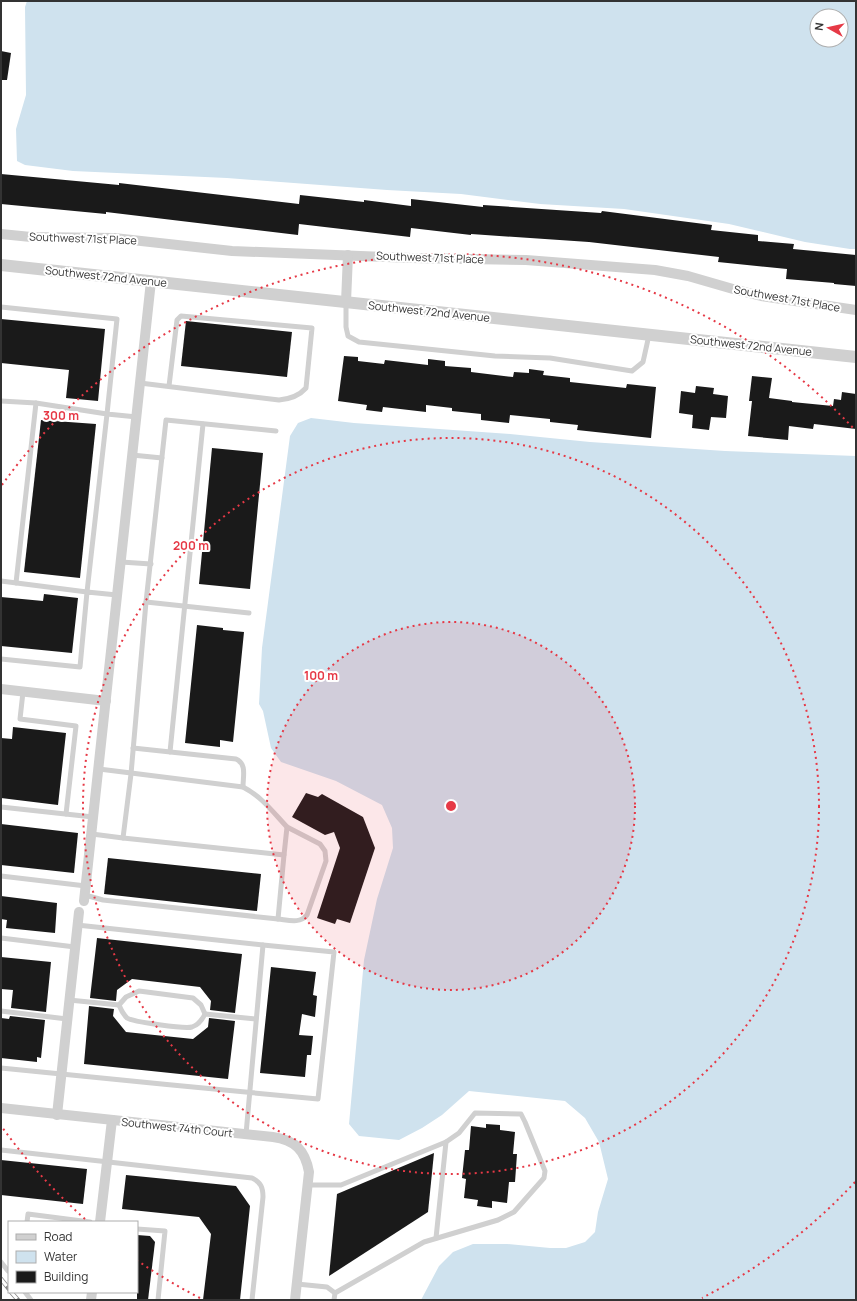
<svg xmlns="http://www.w3.org/2000/svg" width="857" height="1301" viewBox="0 0 857 1301" font-family="Manrope,sans-serif">
  <style>
    .water { fill: #cfe2ee; fill-rule: evenodd }
    .building { fill: #1a1a1a }
    .lines { fill: none; stroke-linecap: round; stroke-linejoin: round }
    .service { stroke: #d0d0d0; stroke-width: 5 }
    .minor { stroke: #d0d0d0; stroke-width: 10 }
    .tertiary { stroke: #d0d0d0; stroke-width: 12 }
    .rail-casing { stroke: #888; stroke-width: 4.5 }
    .rail { stroke: #fff; stroke-width: 3; stroke-dasharray: 9; stroke-linecap: butt }
    .ring { fill: none; stroke: #e63946; stroke-width: 2; stroke-dasharray: 2 4 }
    .labels { text-anchor: middle; dominant-baseline: central; stroke-width: 4; stroke-linejoin: round; paint-order: stroke }
    .street-label { font-size: 11px; fill: #333; stroke: #fff }
    .centre { fill: #e63946; stroke: #fff; stroke-width: 2 }
    .ring-label { font-size: 12px; text-anchor: middle; font-weight: bold; fill: #e63946; stroke: #fff; stroke-width: 4; stroke-linejoin: round; paint-order: stroke }
  </style>
  <rect width="100%" height="100%" fill="#fff"/>
  <g class="water">
    <path d="M27 1H856V249H850L805 242 729 224 624 209 540 204 461 194 387 190 227 178 73 171 25 165 17 161 16 129 26 95 25 7ZM817 16H841V40H817Z"/>
    <path d="M311 418 354 423 510 434 590 442 725 451 856 456V1300H421L439 1266 453 1252 473 1244H507L550 1248H566L585 1242 595 1232 598 1212 608 1179 599 1142 585 1118 565 1101 469 1091 442 1115 422 1128 399 1140 359 1136 349 1124 364 960 377 899 393 848 392 828 382 805 336 781 281 762 271 748 263 711 259 704 262 648 290 436 298 423Z"/>
  </g>
  <g class="building">
    <path d="M1 51 11 53 7 80H1Z"/>
    <path d="M1 174 119 185V183L299 204 300 195 364 202V200L411 206V199L483 207V205L601 213 602 211 712 225 711 230 758 235V241L794 244 793 249 856 255V286L834 284V283L786 279 787 269 718 262 719 257 589 242 471 234V235L411 228 410 237 299 224 298 235 106 212V214L1 204Z"/>
    <path d="M1 319 105 329 98 401 66 398 69 370 1 363Z"/>
    <path d="M186 321 292 332 287 377 181 366Z"/>
    <path d="M344 356 358 357V361L384 364 385 360 428 365V359L445 361V366L471 368V372L513 377 514 372 529 373V369L544 371 543 375 570 378V382L626 388 627 384 656 387 651 438 577 430 578 425 550 422V419L510 415 509 423 481 420V414L452 411V408L426 405V412L383 407 382 412 366 410 367 405 338 401Z"/>
    <path d="M752 376 772 378 769 398 792 401V402L833 406 834 399 841 400 842 392 856 394V429L814 424 813 429 789 426 788 440 748 436 752 401H749Z"/>
    <path d="M696 386 714 388 713 394 728 396 726 418 711 417 709 430 692 428 693 415 679 413 681 391 695 393Z"/>
    <path d="M41 420 96 424 80 578 24 572Z"/>
    <path d="M212 448 263 453 250 589 199 584Z"/>
    <path d="M44 594 78 598 72 653 1 646V597L43 601Z"/>
    <path d="M197 625 223 628V630L244 632 233 742 220 740V747L185 743Z"/>
    <path d="M13 727 66 733 58 805 1 798V738L12 739Z"/>
    <path d="M306 793 318 797 322 794 363 817 375 848 350 923 337 919 335 924 317 918 340 848 334 832 325 835 292 817Z"/>
    <path d="M1 824 78 833 74 873 1 865Z"/>
    <path d="M108 858 261 874 257 911 104 894Z"/>
    <path d="M1 896 57 903 55 933 6 928 7 920 1 919Z"/>
    <path d="M97 938 242 954 235 1013 210 1010 211 1001 200 987 132 979 117 990 116 1001 90 998Z"/>
    <path d="M1 957 51 962 46 1012 11 1008 13 990 1 989Z"/>
    <path d="M271 967 316 972 313 995 317 996 315 1017 302 1014 299 1035 313 1036 311 1055H307L305 1077 260 1073Z"/>
    <path d="M89 1006 114 1009 113 1016 126 1032 193 1039 208 1027 209 1018 235 1021 228 1079 84 1064Z"/>
    <path d="M10 1016 45 1020 41 1058 37 1057V1062L1 1058V1018L9 1019Z"/>
    <path d="M486 1124 500 1125V1130L515 1132 513 1154H517L515 1182H509L507 1203 492 1201V1208L477 1206 478 1200 464 1198 466 1179 462 1178 465 1150H469L471 1126 486 1128Z"/>
    <path d="M434 1153 428 1212 329 1276 337 1194Z"/>
    <path d="M1 1160 87 1169 83 1204 1 1195Z"/>
    <path d="M126 1175 236 1186 250 1206 240 1300H203L211 1234 199 1217 122 1209Z"/>
    <path d="M137 1235 150 1236 155 1242 148 1300H137Z"/>
  </g>
  <g class="lines">
    <g class="service">
      <path d="M346 303V327L348 336 359 342 495 356 550 358 632 371 643 362 649 335"/>
      <path d="M1 307 117 319 107 414 137 417"/>
      <path d="M140 383 279 400C290 399 299 396 306 388L312 328 181 316 177 320 169 386"/>
      <path d="M1 401 36 403 107 414 87 592 1 581"/>
      <path d="M132 455 162 458"/>
      <path d="M121 562 151 564"/>
      <path d="M16 583 36 403"/>
      <path d="M146 602 249 613"/>
      <path d="M1 659 80 667 87 592 117 595"/>
      <path d="M23 692 20 719 76 726 66 814"/>
      <path d="M133 748 236 759C247 764 243 776 243 787"/>
      <path d="M170 752 203 424"/>
      <path d="M99 769 243 787C262 797 272 811 287 827L284 855 123 838"/>
      <path d="M1 807 93 817"/>
      <path d="M92 834 123 838 131 774 146 602 166 420 276 431"/>
      <path d="M1 876 86 886"/>
      <path d="M85 895 103 900 278 919C288 920 300 924 307 915L326 861 325 851 320 844 287 827"/>
      <path d="M278 919 284 855"/>
      <path d="M77 925 263 945"/>
      <path d="M1 938 75 947"/>
      <path d="M139 991 193 998 201 1005 205 1014C202 1020 198 1025 192 1027 185 1029 133 1022 127 1018 123 1014 121 1010 119 1005L126 997Z"/>
      <path d="M69 1000 119 1005"/>
      <path d="M1 1011 67 1019"/>
      <path d="M205 1014 256 1019"/>
      <path d="M1 1068C107 1079 212 1089 318 1099L334 952 263 945C257 1008 252 1071 246 1134"/>
      <path d="M1 1150 252 1178C261 1182 263 1188 263 1197L252 1300"/>
      <path d="M308 1185H341L446 1142 459 1133 475 1113 521 1114 525 1122 545 1171 544 1178 514 1212 498 1220 424 1242 335 1293 334 1300"/>
      <path d="M27 1222 28 1214 90 1222"/>
      <path d="M137 1229 165 1231 158 1300"/>
      <path d="M436 1238 446 1142"/>
      <path d="M1 1262 8 1271 9 1270"/>
      <path d="M297 1284 327 1287 335 1293"/>
      <path d="M25 1292 31 1300"/>
    </g>
    <g class="minor">
      <path d="M1 234 31 237 114 238 232 251 411 258 526 260 655 270 688 276 733 289 761 296 856 310"/>
      <path d="M346 302 348 255"/>
      <path d="M1 689 106 701"/>
      <path d="M84 901 151 281"/>
      <path d="M1 1108 273 1137C295 1140 305 1150 309 1172L295 1300"/>
      <path d="M57 1115 79 912"/>
      <path d="M100 1222 112 1120"/>
      <path d="M91 1300 92 1292"/>
    </g>
    <path class="tertiary" d="M1 265 856 357"/>
    <g class="rail-casing">
      <g id="rail">
        <path d="M1 1279 9 1289"/>
        <path d="M11 1292 18 1300"/>
      </g>
    </g>
    <use href="#rail" class="rail"/>
  </g>
  <circle cx="451" cy="806" r="184" fill="#e63946" fill-opacity=".12"/>
  <g class="ring">
    <circle cx="451" cy="806" r="184"/>
    <circle cx="451" cy="806" r="368"/>
    <path d="M855 1182A552 552 0 0 1 702 1298M200 1298A552 552 0 0 1 138 1261M85 1219A552 552 0 0 1 2 1127M2 485A552 552 0 0 1 855 430"/>
  </g>
  <g class="labels">
    <g class="street-label">
      <text transform="translate(83 238) rotate(2)">Southwest 71st Place</text>
      <text transform="translate(430 257) rotate(2)">Southwest 71st Place</text>
      <text transform="translate(106 276) rotate(6)">Southwest 72nd Avenue</text>
      <text transform="translate(787 298) rotate(10)">Southwest 71st Place</text>
      <text transform="translate(429 311) rotate(6)">Southwest 72nd Avenue</text>
      <text transform="translate(751 345) rotate(6)">Southwest 72nd Avenue</text>
      <text transform="translate(177 1127) rotate(6)">Southwest 74th Court</text>
    </g>
  </g>
  <circle cx="451" cy="806" r="6" class="centre"/>
  <g class="ring-label">
    <text x="61" y="420">300 m</text>
    <text x="191" y="550">200 m</text>
    <text x="321" y="680">100 m</text>
  </g>
  <rect width="857" height="1301" fill="none" stroke="#333333" stroke-width="4"/>
  <rect x="8" y="1221" width="130" height="72" fill="#ffffff" stroke="#adadad"/>
  <rect x="16" y="1234" width="20" height="6" fill="#d0d0d0" stroke="#adadad"/>
  <text x="44" y="1241" font-size="12" fill="#333333">Road</text>
  <rect x="16" y="1251" width="20" height="12" fill="#cfe2ee" stroke="#adadad"/>
  <text x="44" y="1261" font-size="12" fill="#333333">Water</text>
  <rect x="16" y="1271" width="20" height="12" fill="#1a1a1a" stroke="#adadad"/>
  <text x="44" y="1281" font-size="12" fill="#333333">Building</text>
  <g transform="translate(829 28) rotate(278)"><circle r="19" fill="#ffffff" stroke="#adadad"/>
  <path d="M0-3L7 15L0 10L-7 15Z" fill="#e63946"/>
  <text y="-6" font-size="11" font-weight="bold" text-anchor="middle" fill="#333333">N</text>
  </g>
</svg>
